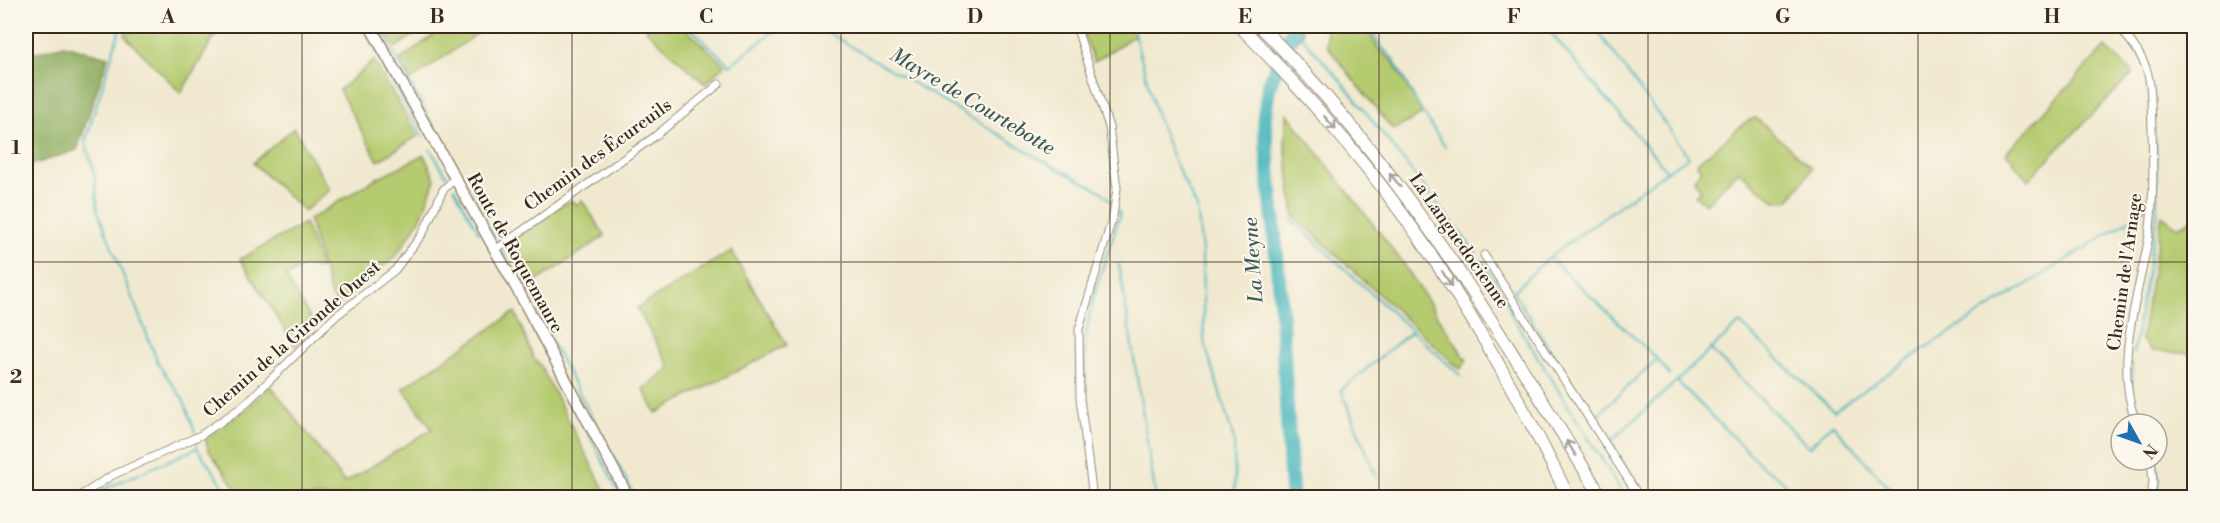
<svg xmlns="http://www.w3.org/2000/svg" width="2220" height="523" viewBox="0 0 2220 523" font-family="'Libre Bodoni',serif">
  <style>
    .green { fill: #b5cb70; stroke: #787a47; stroke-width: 1.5 }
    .forest { fill: #90af62; stroke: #666c40; stroke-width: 1.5 }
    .water { fill: #43b3bb; stroke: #3f6e6c; stroke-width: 1.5 }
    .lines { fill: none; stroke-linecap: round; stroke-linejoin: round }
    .stream { stroke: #43b3bb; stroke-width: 2 }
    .river { stroke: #43b3bb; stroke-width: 15 }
    .minor-casing { stroke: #968a76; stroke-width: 9 }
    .primary-casing { stroke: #968a76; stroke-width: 13 }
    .motorway-casing { stroke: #968a76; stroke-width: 14 }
    .minor { stroke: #fff; stroke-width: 7 }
    .primary { stroke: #fff; stroke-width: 10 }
    .motorway { stroke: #fff; stroke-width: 12 }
    .oneway { stroke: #a79f9a }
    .grid { fill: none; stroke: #3b2a1e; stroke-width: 1.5; stroke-opacity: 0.55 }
    .labels { text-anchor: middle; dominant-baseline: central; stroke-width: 4.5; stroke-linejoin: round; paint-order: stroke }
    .street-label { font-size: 18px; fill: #3b2a1e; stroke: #fbf7ec }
    .water-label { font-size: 20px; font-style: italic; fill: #3e5a55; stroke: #fbf7ec }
    .neatline { fill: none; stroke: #3b2a1e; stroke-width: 2 }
    .grid-label { font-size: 20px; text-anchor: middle; font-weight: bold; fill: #3b2a1e }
  </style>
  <rect width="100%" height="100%" fill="#fbf7ec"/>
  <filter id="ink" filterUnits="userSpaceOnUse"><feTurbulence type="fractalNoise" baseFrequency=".0167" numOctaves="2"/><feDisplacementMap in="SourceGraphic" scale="12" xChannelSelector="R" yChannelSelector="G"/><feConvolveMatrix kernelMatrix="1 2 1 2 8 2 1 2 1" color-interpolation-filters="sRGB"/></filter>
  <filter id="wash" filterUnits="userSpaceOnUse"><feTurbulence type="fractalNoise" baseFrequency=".008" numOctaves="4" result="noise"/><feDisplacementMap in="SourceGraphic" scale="24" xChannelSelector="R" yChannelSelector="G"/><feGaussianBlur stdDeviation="1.35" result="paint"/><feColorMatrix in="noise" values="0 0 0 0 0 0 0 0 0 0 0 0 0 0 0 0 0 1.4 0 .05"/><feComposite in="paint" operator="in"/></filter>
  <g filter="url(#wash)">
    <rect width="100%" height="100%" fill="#f0e9cf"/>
    <g class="green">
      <path d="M128 26H218L220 27 181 93 128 39 125 35Z"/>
      <path d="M381 26H427L395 48Z"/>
      <path d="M446 26H488L411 80 400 60Z"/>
      <path d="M649 26H682L725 65 705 84 646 30Z"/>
      <path d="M1081 26H1132L1135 35 1094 62Z"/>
      <path d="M1326 26H1366L1377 47 1393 62 1423 114 1393 130 1327 46Z"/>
      <path d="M2105 47 2133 73 2028 180 2006 153Z"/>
      <path d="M374 61 418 136 378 161 339 90Z"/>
      <path d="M1287 113 1403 263 1467 361 1460 369 1294 216 1285 145Z"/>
      <path d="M1756 118 1812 168 1789 200 1775 201 1738 171 1706 204 1695 196 1701 190 1694 180 1701 169 1696 164 1747 121Z"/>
      <path d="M294 128 330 190 304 211 253 163Z"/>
      <path d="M424 155 435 179 421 218 396 256 338 304 331 296 309 220 375 179Z"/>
      <path d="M582 200 605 236 531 285 507 244 556 208 572 201 576 205Z"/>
      <path d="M2162 215 2178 227 2194 218V354L2152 351 2141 339Z"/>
      <path d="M305 223 321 268 304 266 286 277 315 326 295 346 240 259Z"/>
      <path d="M731 251 787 345 656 413 643 389 670 368 637 308Z"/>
      <path d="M515 312 534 359 540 365 608 497H242L209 451 205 439 240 414 271 386 345 483 432 429 403 388Z"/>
    </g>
    <path class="forest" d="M64 45 108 57 77 150 26 167V55Z"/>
    <path class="water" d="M1288 26H1301L1303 34 1294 45 1285 35Z"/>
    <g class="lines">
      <g class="stream">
        <path d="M121 26 85 142 94 171 98 212 159 365 184 401 195 432"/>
        <path d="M363 26 423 137"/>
        <path d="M379 26 498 244"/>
        <path d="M688 26 730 65 780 26"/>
        <path d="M817 26 1047 163 1101 191 1112 202"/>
        <path d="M1132 26 1157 116 1173 158 1197 208 1202 251 1204 341 1234 439 1235 498"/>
        <path d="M1370 26 1378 43 1394 60 1416 102 1445 147"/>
        <path d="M1545 26 1667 171 1689 157 1594 26"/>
        <path d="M1301 36 1342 82 1476 253"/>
        <path d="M430 149 446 175"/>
        <path d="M454 188 479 233"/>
        <path d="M1292 220 1460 375"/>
        <path d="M501 249 636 498"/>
        <path d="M1550 258 1657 359"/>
        <path d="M1482 261 1507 301 1512 316 1626 498"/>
        <path d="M1119 264 1156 498"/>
        <path d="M533 330 540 343"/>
        <path d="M1710 349 1809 447 1832 424 1898 498"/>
        <path d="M2133 354 2157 215 2156 139"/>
        <path d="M2132 363V396L2142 424"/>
        <path d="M1677 381 1763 467 1779 477 1798 498"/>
        <path d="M574 406 622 498"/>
        <path d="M1594 418 1657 359 1670 375"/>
        <path d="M197 441V448"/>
        <path d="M1610 442 1740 323 1834 411 1925 348 2131 219 2149 204"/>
        <path d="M197 448 232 498"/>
        <path d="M2156 460 2159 482 2157 498"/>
        <path d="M1377 478 1341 390 1412 331"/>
        <path d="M92 498 100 491 197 448"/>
        <path d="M1100 498C1095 449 1084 401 1085 352 1086 306 1107 258 1120 214L1118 210"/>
        <path d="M1646 498 1513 292 1549 257 1667 171"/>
      </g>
      <path class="river" d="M1292 498 1280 293 1264 118 1269 85 1294 26"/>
    </g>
  </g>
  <g filter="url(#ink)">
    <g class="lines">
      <g class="minor-casing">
        <g id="minor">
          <path d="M1076 26 1109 127 1117 188 1113 216 1079 329 1080 398 1093 498"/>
          <path d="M2118 26C2154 67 2150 77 2152 130 2153 165 2154 201 2149 235 2139 296 2112 365 2137 424"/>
          <path d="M495 250 654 137 719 84"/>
          <path d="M1484 255 1640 498"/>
          <path d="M77 498 111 476 201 435 242 407 336 316 395 270 423 233 443 190 455 178"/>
          <path d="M2151 498 2153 482 2151 460"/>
        </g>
      </g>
      <g class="primary-casing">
        <path id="primary" d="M370 26 522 298 629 498"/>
      </g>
      <g class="motorway-casing">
        <g id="motorway">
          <path d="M1240 26C1298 86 1354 147 1403 215 1467 302 1521 401 1569 498"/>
          <path d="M1260 26C1400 164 1499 331 1602 498"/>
        </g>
      </g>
      <use href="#minor" class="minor"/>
      <use href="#primary" class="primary"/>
      <use href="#motorway" class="motorway"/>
    </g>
    <defs><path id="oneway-shaft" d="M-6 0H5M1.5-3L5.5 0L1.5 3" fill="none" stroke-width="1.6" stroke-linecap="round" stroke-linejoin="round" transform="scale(1.5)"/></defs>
    <g class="oneway">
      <use href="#oneway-shaft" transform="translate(1330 123) rotate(50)"/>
      <use href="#oneway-shaft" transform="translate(1395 180) rotate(-128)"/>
      <use href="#oneway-shaft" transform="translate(1447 279) rotate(58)"/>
      <use href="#oneway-shaft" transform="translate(1571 448) rotate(-122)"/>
    </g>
  </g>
  <path class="grid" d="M302 26V498M572 26V498M841 26V498M1110 26V498M1379 26V498M1648 26V498M1918 26V498M26 262H2194"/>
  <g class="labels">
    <g class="street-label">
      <text transform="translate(598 155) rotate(-36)">Chemin des Écureuils</text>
      <text transform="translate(1459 241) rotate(55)">La Languedocienne</text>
      <text transform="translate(515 253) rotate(61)">Route de Roquemaure</text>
      <text transform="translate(2125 272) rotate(-82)">Chemin de l'Arnage</text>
      <text transform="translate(292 339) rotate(-41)">Chemin de la Gironde Ouest</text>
    </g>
    <g class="water-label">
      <text transform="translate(972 102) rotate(31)">Mayre de Courtebotte</text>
      <text transform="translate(1254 260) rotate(-94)">La Meyne</text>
    </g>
  </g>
  <rect width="2220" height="523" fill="none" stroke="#fbf7ec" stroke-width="66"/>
  <g transform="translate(2139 442) rotate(130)"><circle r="28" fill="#fbf7ec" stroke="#aea59a" stroke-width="1.5"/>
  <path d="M0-4.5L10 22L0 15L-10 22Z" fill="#1f6fb2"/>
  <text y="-9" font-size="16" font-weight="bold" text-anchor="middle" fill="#3b2a1e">N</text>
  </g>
  <rect x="33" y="33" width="2154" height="457" class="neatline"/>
  <g class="grid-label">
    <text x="168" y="23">A</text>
    <text x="437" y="23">B</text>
    <text x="706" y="23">C</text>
    <text x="975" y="23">D</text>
    <text x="1245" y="23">E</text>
    <text x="1514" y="23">F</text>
    <text x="1783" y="23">G</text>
    <text x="2052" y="23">H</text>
    <text x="16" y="154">1</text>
    <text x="16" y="383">2</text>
  </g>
</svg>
